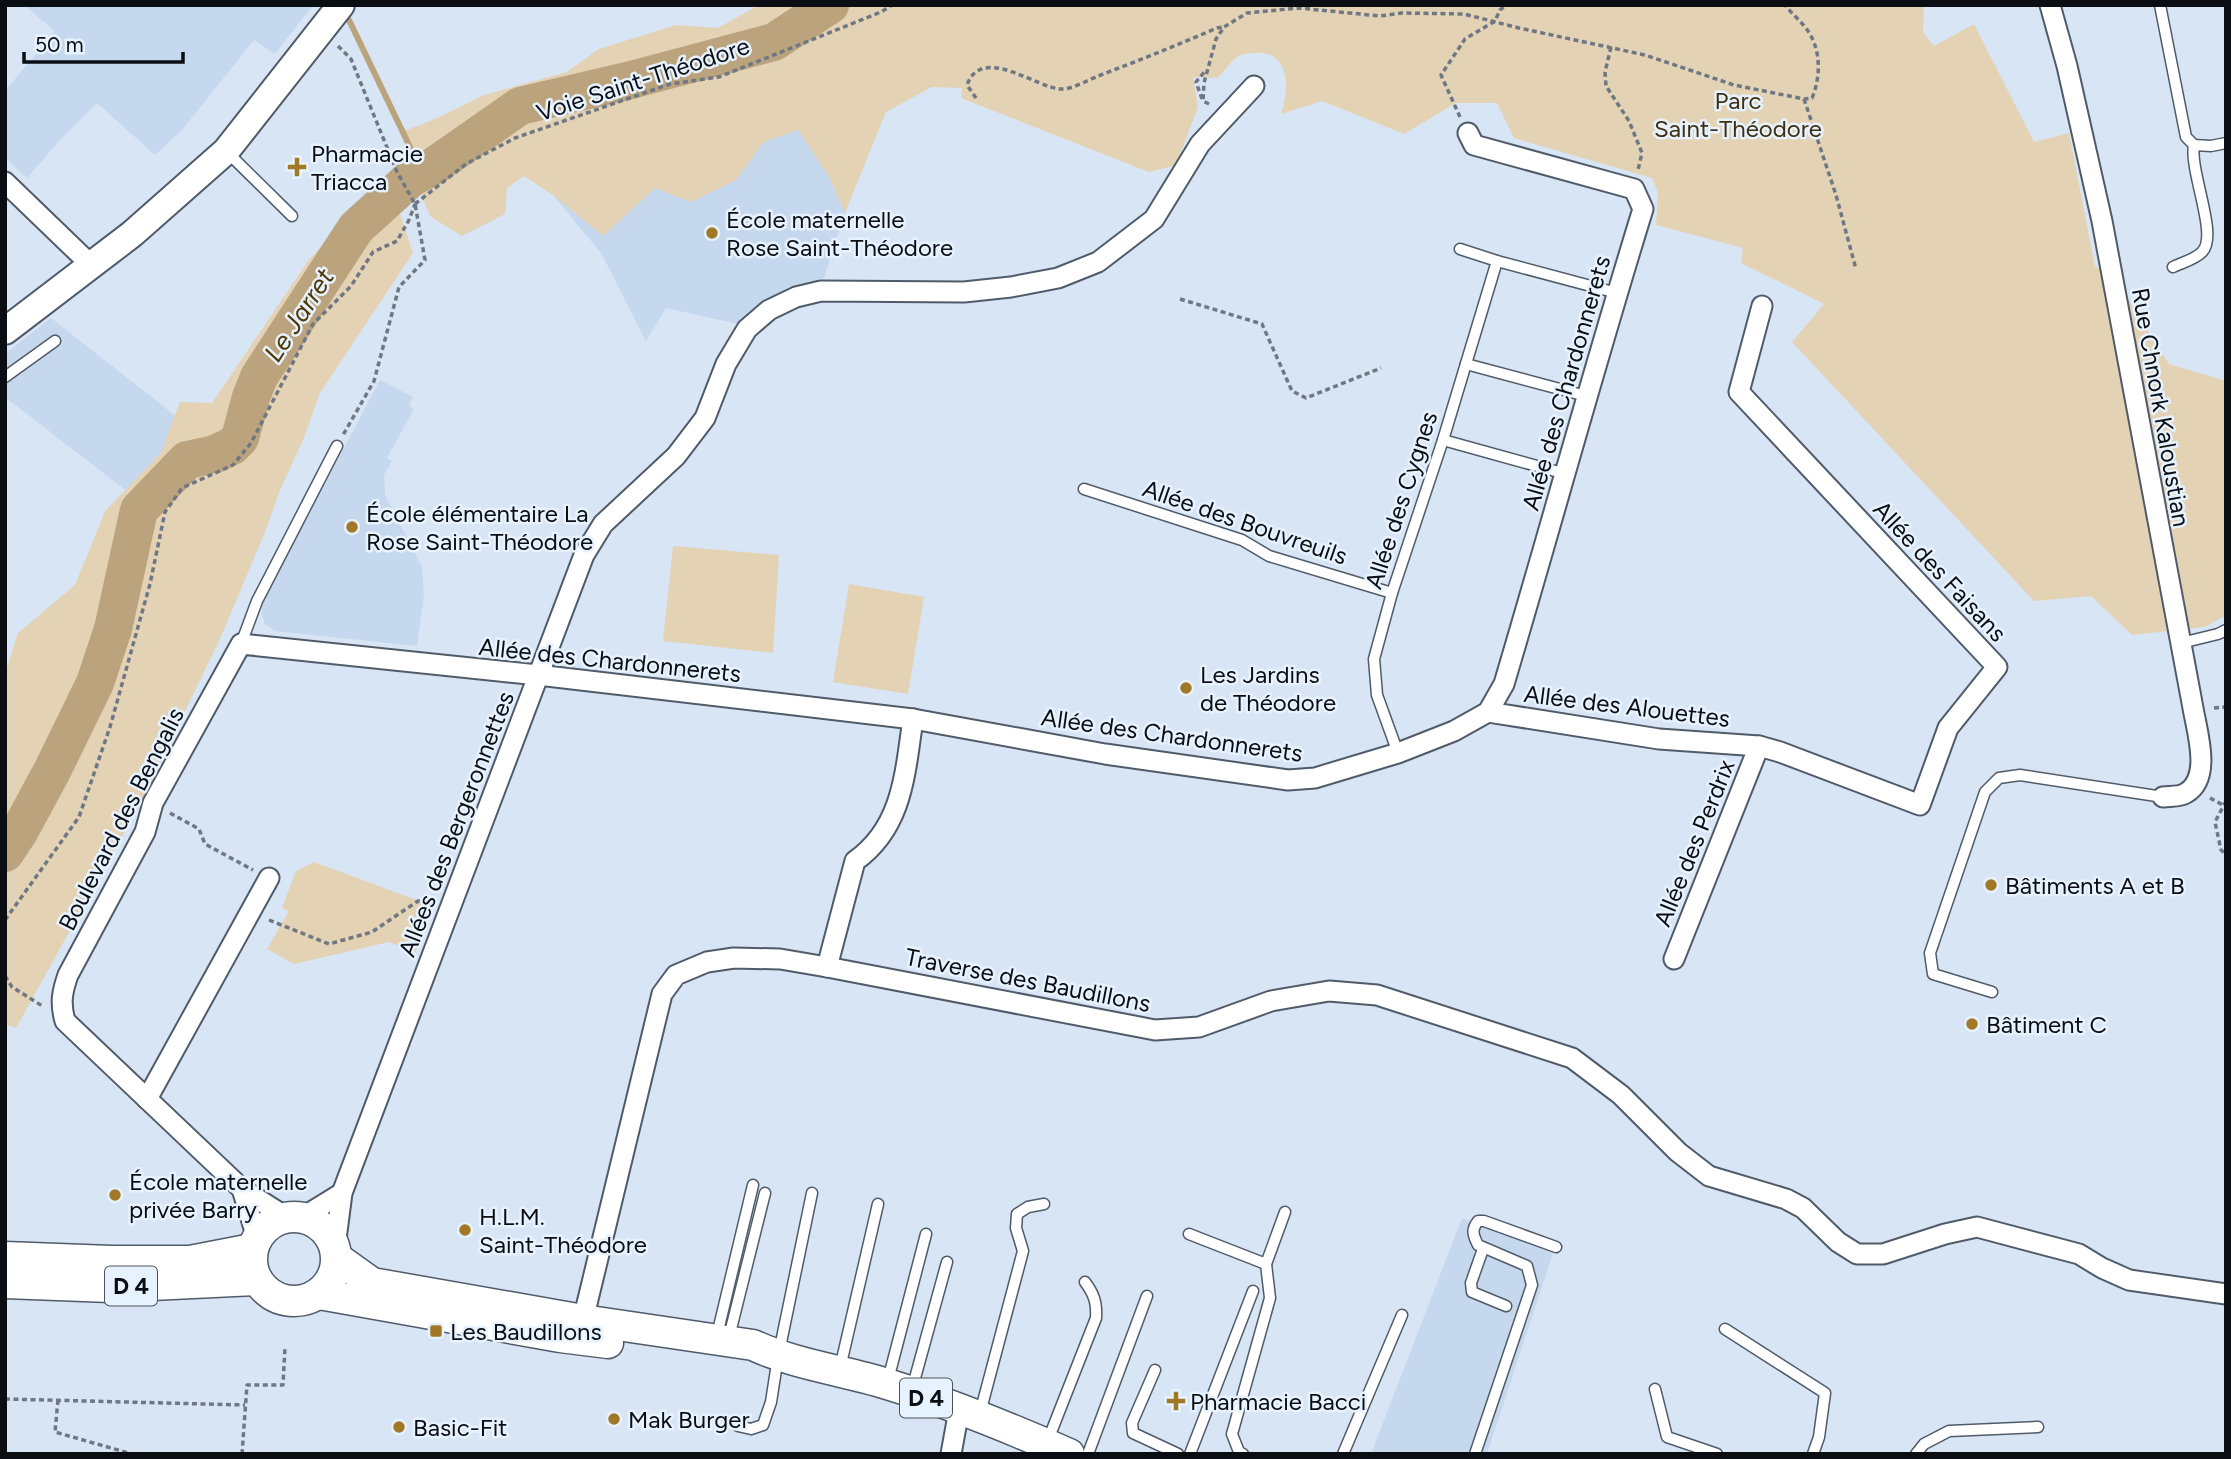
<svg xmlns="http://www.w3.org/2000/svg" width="2231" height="1459" viewBox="0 0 2231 1459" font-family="Figtree,sans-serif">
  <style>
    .built { fill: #c6d8ee }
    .green { fill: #e4d2b5 }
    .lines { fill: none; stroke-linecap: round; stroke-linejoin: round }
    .stream { stroke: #baa37d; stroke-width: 6 }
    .river { stroke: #baa37d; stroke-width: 38 }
    .lane-casing { stroke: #505b69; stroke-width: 13 }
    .street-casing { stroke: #505b69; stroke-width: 23 }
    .secondary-casing { stroke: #505b69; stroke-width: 30 }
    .primary-casing { stroke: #505b69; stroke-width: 33 }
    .path { stroke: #6f7782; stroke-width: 3.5; stroke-dasharray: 5 3.5; stroke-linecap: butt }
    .lane { stroke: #fff; stroke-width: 10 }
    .street { stroke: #fff; stroke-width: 19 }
    .secondary { stroke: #fff; stroke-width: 26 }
    .primary { stroke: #fff; stroke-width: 30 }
    .poi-dot { fill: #a07826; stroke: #e7f2ff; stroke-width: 2.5 }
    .labels { text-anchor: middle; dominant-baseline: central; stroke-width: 5; stroke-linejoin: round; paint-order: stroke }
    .shield { fill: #e7f2ff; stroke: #4c525a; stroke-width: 2 }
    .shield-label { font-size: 23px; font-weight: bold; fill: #0a0e13 }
    .street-label { font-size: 24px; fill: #0a0e13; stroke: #e7f2ff }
    .park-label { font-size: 24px; fill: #402f0e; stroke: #e7f2ff }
    .poi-label { font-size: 24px; fill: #0a0e13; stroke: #e7f2ff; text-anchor: start }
    .water-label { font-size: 26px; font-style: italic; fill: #503804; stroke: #e7f2ff }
  </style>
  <rect width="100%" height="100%" fill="#d8e5f5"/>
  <g class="built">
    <path d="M24 5H313L275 54 254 40 182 130 155 155 97 103 59 141 27 178 5 158V91L55 31Z"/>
    <path d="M788 85 845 213 824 278 789 287 772 296 738 324 666 308 646 341 601 253 553 195 620 167Z"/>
    <path d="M51 318 196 432 137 499 5 397V354Z"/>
    <path d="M380 380 413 397 409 406 414 409 387 458 392 461 384 475 385 495 422 567 424 595 417 646 275 631 265 624 262 615V603Z"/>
    <path d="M1462 1218 1553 1253 1487 1454H1371Z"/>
  </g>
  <g class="green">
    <path d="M759 5H1924L1923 32 1934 46 1974 24 2034 142 2069 133 2095 267 2124 278 2127 297 2169 364 2226 381V615L2205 627 2132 635 2091 596 2034 601 1792 342 1824 304 1741 263 1743 248 1656 225 1658 192 1652 178 1514 138 1497 103H1456L1404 134 1322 101 1281 114C1290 88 1290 49 1253 53 1249 54 1245 53 1241 55 1233 58 1224 71 1218 78L1193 77 1198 107 1176 165 1149 172 961 98 962 88 932 87 886 112 845 213 829 177 798 130 764 142 736 180 691 202 655 188 603 236 553 195 524 176 507 188 505 214 462 236 431 217 405 162 404 131 435 119 484 95 567 72 599 49 676 25 718 28Z"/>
    <path d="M373 189 400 214 413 253 320 393 303 440 280 490 265 532 220 639 138 808 16 1028 5 1024V674L18 633 75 585 105 511 161 453 180 402 212 403 308 261Z"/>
    <path d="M673 546 779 555 773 653 663 641Z"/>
    <path d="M849 584 924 597 908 694 833 682Z"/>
    <path d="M314 862 427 904 422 915 429 920 415 952 389 942 294 964 267 949 289 911 282 908 296 871Z"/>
  </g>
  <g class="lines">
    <path class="stream" d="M349 20 422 172"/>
    <path class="river" d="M5 853 19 832 52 771 95 683 113 629 139 510 187 460 215 454 232 446 240 438 251 397 259 377 356 228 411 178 434 166 520 106 631 80 774 42 830 5"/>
    <g class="lane-casing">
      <g id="lane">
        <path d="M2160 5 2186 137 2194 145 2211 146 2226 143"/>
        <path d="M226 151 292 216"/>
        <path d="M1460 249 1497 261 1617 293"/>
        <path d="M2173 267C2181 263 2196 259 2202 252 2219 236 2189 171 2194 145"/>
        <path d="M1466 364 1586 396"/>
        <path d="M5 377 55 341"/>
        <path d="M1443 440 1566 474"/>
        <path d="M1084 489 1242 540 1269 556 1392 593"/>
        <path d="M2181 643 2218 634 2226 630"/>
        <path d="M241 644 257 601 337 446"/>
        <path d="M1398 753 1377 695 1374 659 1392 593 1443 440 1497 261"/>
        <path d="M1992 992 1933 974 1930 953 1985 792 1999 778 2020 775 2163 797"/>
        <path d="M1189 1234 1266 1264"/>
        <path d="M1483 1249 1471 1283 1472 1292 1506 1306"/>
        <path d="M1725 1329 1825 1393 1819 1437 1813 1454"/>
        <path d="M717 1335 753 1185"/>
        <path d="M729 1337 765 1193"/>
        <path d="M840 1368 878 1204"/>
        <path d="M1155 1370 1132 1423 1133 1433 1178 1454"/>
        <path d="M888 1380 926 1234"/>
        <path d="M912 1389 947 1262"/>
        <path d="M1655 1389 1667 1437 1717 1454"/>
        <path d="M980 1413 1023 1251 1016 1228 1017 1214 1028 1207 1044 1204"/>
        <path d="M738 1426 751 1429 763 1425 771 1402 778 1357 812 1193"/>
        <path d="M1048 1440 1096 1318C1097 1303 1094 1294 1085 1282"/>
        <path d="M1088 1454 1147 1296"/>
        <path d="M1190 1454 1253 1291"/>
        <path d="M1243 1454 1239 1452 1232 1434 1270 1298 1266 1264 1285 1212"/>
        <path d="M1343 1454 1402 1315"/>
        <path d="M1475 1454 1532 1285 1527 1266 1478 1245C1473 1235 1471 1230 1478 1221H1484L1556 1247"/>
        <path d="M1916 1454 1924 1444 1949 1431 2038 1427"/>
      </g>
    </g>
    <g class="street-casing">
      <g id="street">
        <path d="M2050 5 2067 66 2102 221 2193 708C2197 732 2212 778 2186 793 2180 797 2170 796 2163 797"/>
        <path d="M5 182 91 265"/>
        <path d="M1488 712 1659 739 1759 746 1780 752 1920 805 1948 728 1997 667 1739 392 1762 306"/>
        <path d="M1674 959 1759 746"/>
        <path d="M827 967 855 861C903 827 905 773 913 719"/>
        <path d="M147 1099 269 878"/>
        <path d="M242 1189 257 1238"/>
        <path d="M286 1217 242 1189 65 1021C60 1003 62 992 68 975L145 832 153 803 241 644 538 675 913 719 1105 754 1288 780 1315 778 1398 753 1454 731 1488 712 1504 684C1551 526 1594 367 1643 209L1634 189 1474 145 1468 133"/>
        <path d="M303 1217 342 1193"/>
        <path d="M335 1247 342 1193 584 555 603 524 676 456 705 418 726 364 747 329 769 310 796 297 821 291 964 292 1011 287 1058 278 1098 262 1154 219 1200 144 1254 86"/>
        <path d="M583 1320 662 994 676 975 707 962 734 958 780 959 827 967 1155 1030 1199 1027 1271 1001 1329 991 1377 995 1572 1058 1621 1095 1678 1152 1709 1176 1786 1199 1803 1208 1838 1242 1857 1254H1883L1945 1234 1977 1227 2079 1254 2102 1268 2129 1280 2226 1294"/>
        <path d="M951 1454 959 1410"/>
      </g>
    </g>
    <g class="secondary-casing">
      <path id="secondary" d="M5 331 132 234 226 151 341 5"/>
    </g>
    <g class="primary-casing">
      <g id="primary">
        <circle cx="294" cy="1259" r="42"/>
        <path d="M5 1257 111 1261H190L252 1249"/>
        <path d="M337 1258 372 1283 583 1320 753 1345C796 1365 842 1370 887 1384 949 1403 1010 1428 1069 1454"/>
        <path d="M5 1283 110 1287 257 1280"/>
        <path d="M319 1294 560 1337 608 1343"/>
      </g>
    </g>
    <g class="path">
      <path d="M338 46 351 59 397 172 415 204 425 260 399 287 374 381 343 435"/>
      <path d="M1611 47 1605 72 1606 86 1629 121 1642 153 1638 170"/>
      <path d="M976 98 967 85C982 43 1039 90 1062 89 1073 89 1088 80 1098 76 1138 61 1177 45 1217 28L1224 27"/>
      <path d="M1202 99 1196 82 1206 70"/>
      <path d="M1804 99 1836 195 1856 269"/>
      <path d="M1209 104 1203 101 1204 83 1216 39 1224 27 1247 13 1299 8 1380 16 1402 13 1464 14 1519 28 1645 55 1734 85 1804 99 1812 98C1821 77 1821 50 1808 31 1802 22 1792 14 1785 5"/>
      <path d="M1460 117 1441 75 1465 39 1495 21 1500 10 1506 5"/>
      <path d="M415 204 466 164 515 138 670 84 719 77 881 12 892 5"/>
      <path d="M1180 299 1262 324 1292 391 1306 398 1381 368"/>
      <path d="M2214 708 2226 707"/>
      <path d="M2210 798 2223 805"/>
      <path d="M2226 801 2215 822 2221 850 2226 854"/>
      <path d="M170 813 199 829 205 844 253 870"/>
      <path d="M5 920 79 817 110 727 150 584 165 512 182 488 233 465 251 443 313 324 351 286 373 252 397 241 409 220 415 204"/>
      <path d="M269 920 329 944 372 932 418 901 431 905"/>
      <path d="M5 976 12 987 44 1007"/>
      <path d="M5 1399 245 1405"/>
      <path d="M58 1400 55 1432 132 1454"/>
      <path d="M242 1454 247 1385H283L285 1347"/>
    </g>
    <use href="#lane" class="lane"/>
    <use href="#street" class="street"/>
    <use href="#secondary" class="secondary"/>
    <use href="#primary" class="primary"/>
  </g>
  <g class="poi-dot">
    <path d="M293.5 156.5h7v7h7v7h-7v7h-7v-7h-7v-7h7z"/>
    <circle cx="712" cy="233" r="7"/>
    <circle cx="352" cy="527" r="7"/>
    <circle cx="1186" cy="688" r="7"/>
    <circle cx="1991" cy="885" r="7"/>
    <circle cx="1972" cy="1024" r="7"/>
    <circle cx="115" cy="1195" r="7"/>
    <circle cx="465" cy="1230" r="7"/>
    <rect x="429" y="1324" width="14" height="14" rx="3.5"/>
    <path d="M1172.5 1390.5h7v7h7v7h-7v7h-7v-7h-7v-7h7z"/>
    <circle cx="614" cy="1419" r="7"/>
    <circle cx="399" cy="1427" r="7"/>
  </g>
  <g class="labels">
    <g class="shield">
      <rect x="105" y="1266.5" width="52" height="39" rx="5"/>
      <rect x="900" y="1378.5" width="52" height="39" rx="5"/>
    </g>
    <g class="shield-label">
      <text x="131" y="1286">D 4</text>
      <text x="926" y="1398">D 4</text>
    </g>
    <g class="street-label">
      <text transform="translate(643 79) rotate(-18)">Voie Saint-Théodore</text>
      <text transform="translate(1566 383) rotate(-74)">Allée des Chardonnerets</text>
      <text transform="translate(2161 407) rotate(80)">Rue Chnork Kaloustian</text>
      <text transform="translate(1401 500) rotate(-72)">Allée des Cygnes</text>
      <text transform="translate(1245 522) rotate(19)">Allée des Bouvreuils</text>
      <text transform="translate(1940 571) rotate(47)">Allée des Faisans</text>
      <text transform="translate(610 660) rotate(6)">Allée des Chardonnerets</text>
      <text transform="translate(1627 706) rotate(7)">Allée des Alouettes</text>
      <text transform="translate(1172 735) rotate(8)">Allée des Chardonnerets</text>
      <text transform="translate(121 819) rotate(-63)">Boulevard des Bengalis</text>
      <text transform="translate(456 824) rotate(-69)">Allées des Bergeronnettes</text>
      <text transform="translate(1694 843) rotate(-68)">Allée des Perdrix</text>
      <text transform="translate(1028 980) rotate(11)">Traverse des Baudillons</text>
    </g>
    <g class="park-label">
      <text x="1738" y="100">Parc<tspan x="1738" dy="28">Saint-Théodore</tspan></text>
    </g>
    <g class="poi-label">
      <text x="311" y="153">Pharmacie<tspan x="311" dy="28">Triacca</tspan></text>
      <text x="726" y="219">École maternelle<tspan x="726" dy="28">Rose Saint-Théodore</tspan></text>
      <text x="366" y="513">École élémentaire La<tspan x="366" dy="28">Rose Saint-Théodore</tspan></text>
      <text x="1200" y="674">Les Jardins<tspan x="1200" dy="28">de Théodore</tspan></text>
      <text x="2005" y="885">Bâtiments A et B</text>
      <text x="1986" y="1024">Bâtiment C</text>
      <text x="129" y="1181">École maternelle<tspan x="129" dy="28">privée Barry</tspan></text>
      <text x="479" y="1216">H.L.M.<tspan x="479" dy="28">Saint-Théodore</tspan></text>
      <text x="450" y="1331">Les Baudillons</text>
      <text x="1190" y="1401">Pharmacie Bacci</text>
      <text x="628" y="1419">Mak Burger</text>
      <text x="413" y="1427">Basic-Fit</text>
    </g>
    <g class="water-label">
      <text transform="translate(299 315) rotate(-57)">Le Jarret</text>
    </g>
  </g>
  <rect width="2231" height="1459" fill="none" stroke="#0a0e13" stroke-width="14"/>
  <path d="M24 52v10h159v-10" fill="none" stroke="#0a0e13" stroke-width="3.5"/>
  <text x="35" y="52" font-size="21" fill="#0a0e13" stroke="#e7f2ff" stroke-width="5" paint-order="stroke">50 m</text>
</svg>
